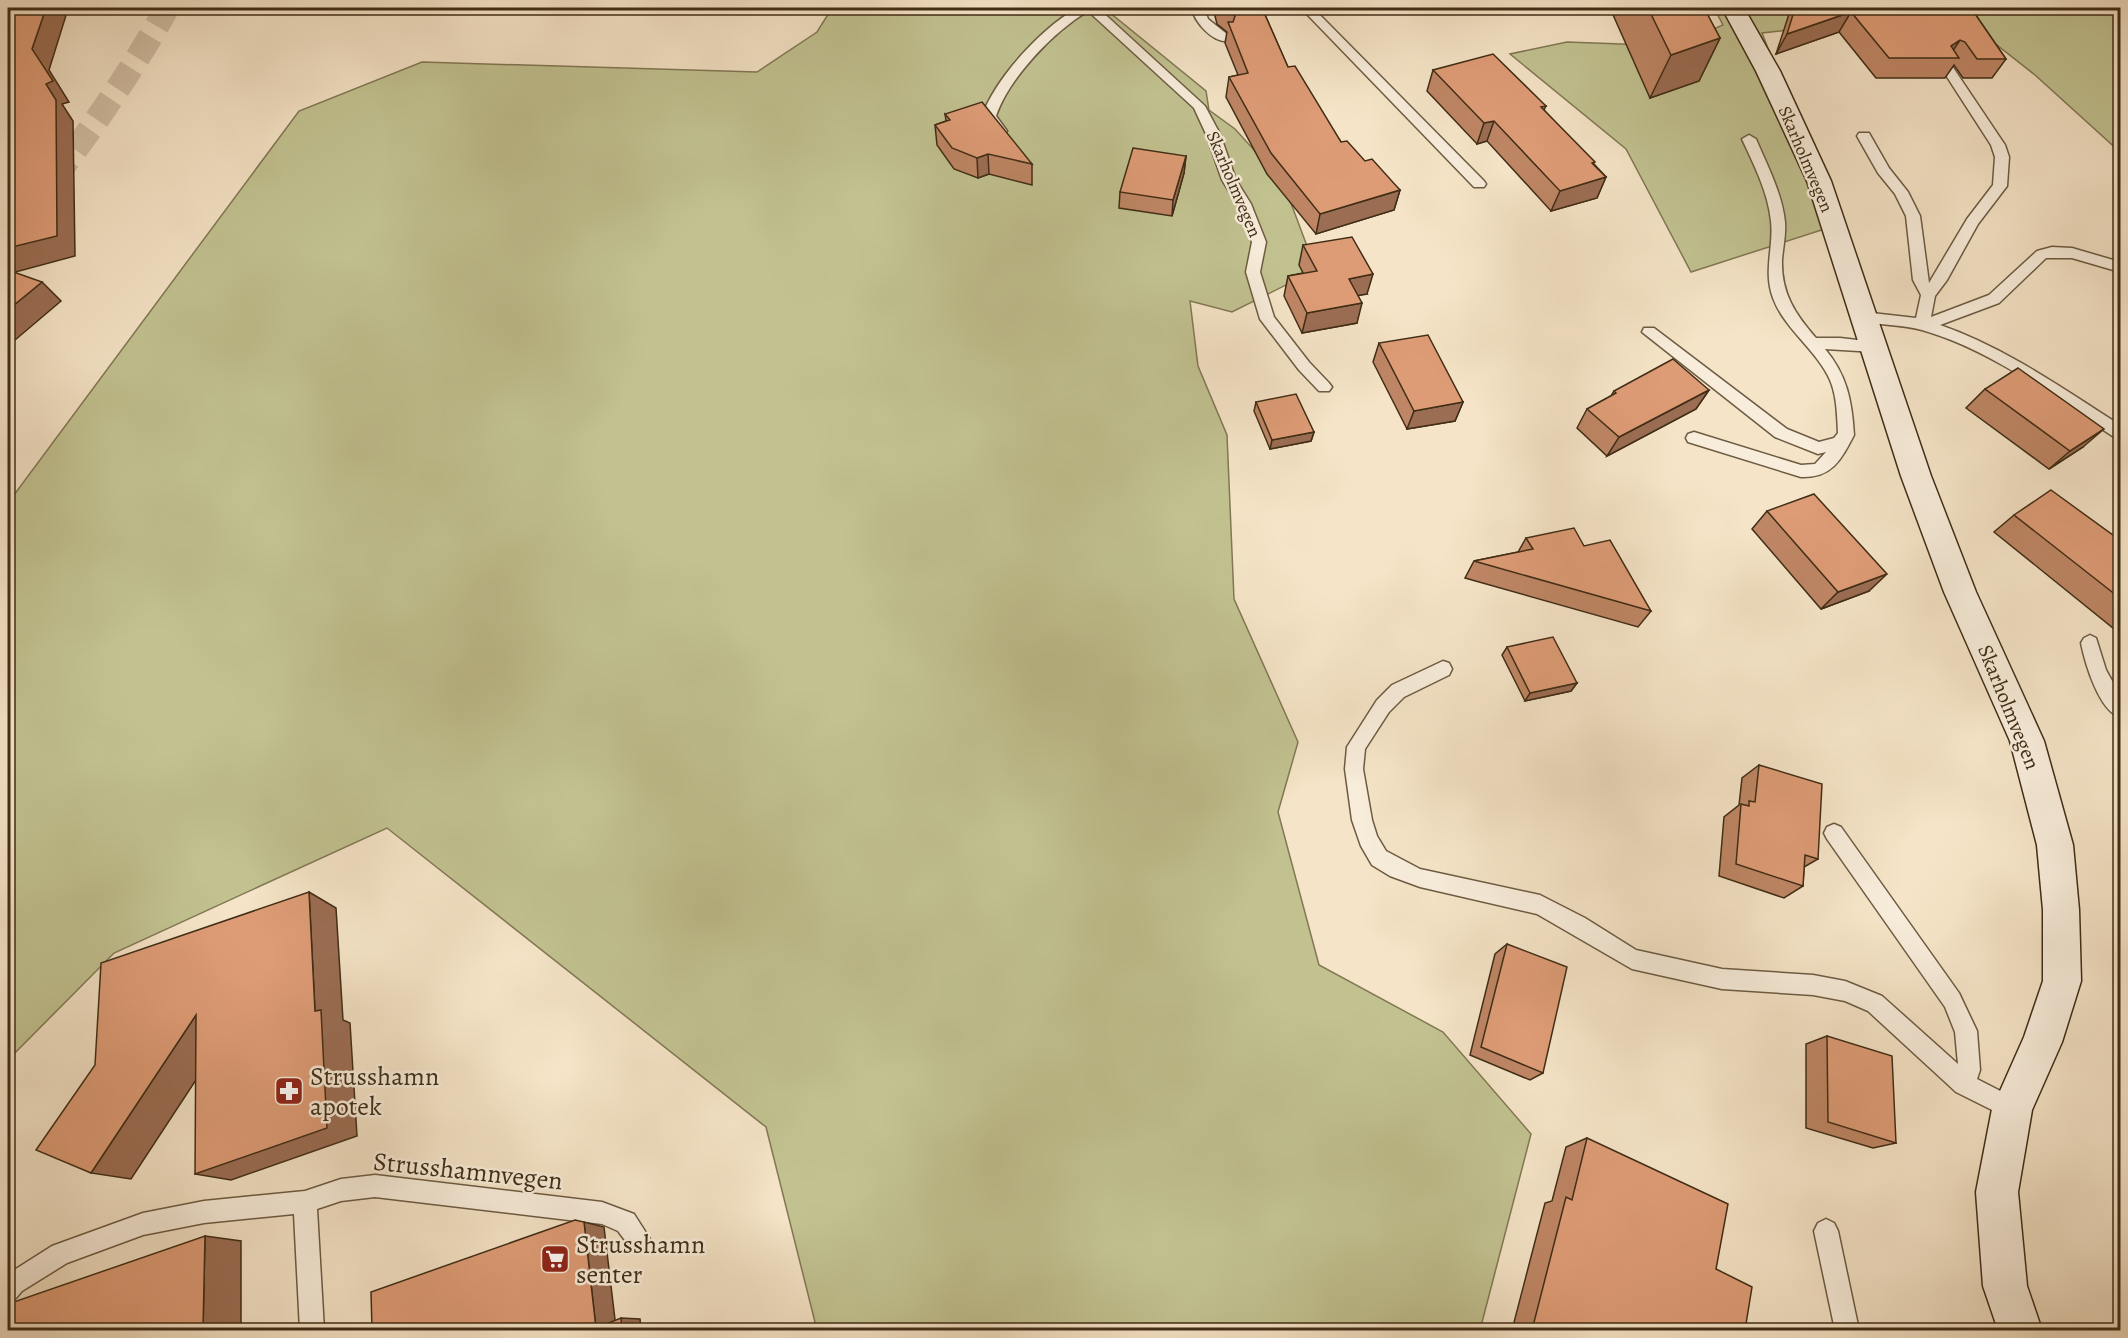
<svg xmlns="http://www.w3.org/2000/svg" width="2128" height="1338" viewBox="0 0 2128 1338" font-family="Alegreya,serif">
  <style>
    .green { fill: #c2c291; stroke: #817854; stroke-width: 1.5 }
    .lines { fill: none; stroke-linecap: round; stroke-linejoin: round }
    .primary-tunnel { stroke: #d1bfa4; stroke-width: 25; stroke-dasharray: 25 12; stroke-linecap: butt }
    .lane-casing { stroke: #6d5b42; stroke-width: 3 }
    .secondary-casing { stroke: #402d16; stroke-width: 3 }
    .lane { fill: #f8eddb; fill-rule: evenodd }
    .secondary { fill: #f8eddb; fill-rule: evenodd }
    .wall { fill: #bf8665; stroke: #402d16; stroke-width: 1.5 }
    .shaded-wall { fill: #9b6d53; stroke: #402d16; stroke-width: 1.5 }
    .building { fill: #de9c76; stroke: #402d16; stroke-width: 1.5 }
    .labels { text-anchor: middle; dominant-baseline: central; stroke-width: 5; stroke-linejoin: round; paint-order: stroke }
    .far-street-label { font-size: 18px; fill: #402d16; stroke: #f8eddb }
    .street-label { font-size: 21px; fill: #402d16; stroke: #f8eddb }
    .near-poi-label { font-size: 26px; fill: #402d16; stroke: #f8eddb; text-anchor: start }
    .near-street-label { font-size: 26px; fill: #402d16; stroke: #f8eddb }
  </style>
  <rect width="100%" height="100%" fill="#f5e4c7"/>
  <filter id="stains"><feTurbulence type="fractalNoise" baseFrequency=".00333" numOctaves="4"/><feColorMatrix values="0 0 0 0 .2 0 0 0 0 .09 0 0 0 0 .02 0 0 0 .5 -.17"/></filter>
  <radialGradient id="worn" r=".72"><stop offset=".6" stop-color="#630" stop-opacity="0"/><stop offset="1" stop-color="#630" stop-opacity=".3"/></radialGradient>
  <g class="green">
    <path d="M832 8H1104L1206 91 1209 110 1235 129 1283 182 1316 270 1232 312 1190 301 1198 366 1227 435 1234 599 1298 742 1278 812 1319 965 1443 1032 1531 1134 1480 1330H817L766 1127 387 828 114 953 8 1060V503L299 111 422 62 757 72 817 32Z"/>
    <path d="M1714 8H2120V152L2035 75 1955 12 1762 33 1837 225 1691 272 1626 149 1510 54 1567 42 1675 46 1723 25Z"/>
  </g>
  <g class="lines">
    <path class="primary-tunnel" d="M8 238C66 165 121 90 167 8"/>
    <g class="lane-casing">
      <g id="lane">
        <path d="M1077 8H1098L1205 106 1220 134 1236 180 1251 204 1266 242 1260 272 1274 317 1309 362 1329 383 1332 387 1329 391H1319L1299 370 1260 319 1246 272 1252 242 1237 204 1222 180 1206 134 1194 108 1088 11C1053 32 1009 78 996 116L1007 131 1005 134H995L982 116C996 77 1042 28 1077 8Z"/>
        <path d="M1192 8H1204L1208 19 1228 35 1230 38 1228 41C1213 43 1194 22 1192 8Z"/>
        <path d="M1301 8H1313L1484 181 1486 184 1484 187H1474Z"/>
        <path d="M1946 62 1950 63 2005 145 2009 157 2007 186 1978 224 1947 280 1935 296 1931 317 1989 295 2037 251 2052 247 2072 248 2120 262V272L2072 258H2046L1999 303 1940 325C2006 348 2062 388 2120 425V439L2114 437C2054 398 1992 350 1922 330 1903 325 1883 325 1863 322L1856 317 1863 312 1916 318 1921 295 1913 280 1906 216 1895 194 1878 173 1857 136 1859 133H1869L1889 168 1908 192 1920 216 1929 283 1967 219 1993 185 1995 157 1991 145 1940 66Z"/>
        <path d="M1749 135 1756 139C1767 165 1782 193 1785 222 1786 235 1783 247 1782 260 1781 293 1795 314 1816 338H1840L1875 342 1880 343 1883 347 1880 351 1875 352 1825 349C1847 375 1852 401 1854 435 1841 460 1832 478 1801 477L1688 442 1686 438 1688 434 1694 432 1801 465 1815 464 1826 452 1818 454 1775 437 1642 332 1644 328H1654L1787 429 1819 442 1834 438 1838 433C1837 416 1837 396 1830 380 1816 349 1785 330 1773 298 1763 271 1774 247 1771 221 1768 192 1754 165 1742 139Z"/>
        <path d="M2090 635 2096 638 2106 670 2120 695V717C2099 711 2085 663 2081 643L2084 638Z"/>
        <path d="M1443 661 1449 663 1452 669 1449 675 1404 697 1389 712 1365 749 1363 769 1372 820 1377 836 1386 851 1420 869 1540 895 1585 918 1636 950 1722 969 1813 975 1845 981 1882 996 1958 1064 1955 1032 1945 1007 1827 839 1824 833 1827 827 1834 824 1841 827 1959 993 1977 1031 1980 1070 1977 1079 2020 1101 2023 1109 2020 1117 2012 1120 1956 1092 1868 1011 1845 1001 1813 995 1722 989 1632 969 1537 914 1420 887 1390 876 1372 865 1361 846 1352 820 1345 769 1347 747 1377 700 1392 685Z"/>
        <path d="M375 1175 602 1202 634 1214 650 1239 646 1247 638 1251 630 1247 618 1231 602 1224 375 1197 341 1201 317 1209 324 1330H300L294 1214 204 1223 143 1235 67 1263 22 1291 16 1298 8 1302V1274L52 1246 143 1213 204 1201 305 1191 341 1179Z"/>
        <path d="M1826 1219 1834 1223 1838 1231 1859 1330H1835L1814 1231 1818 1223Z"/>
      </g>
    </g>
    <g class="secondary-casing">
      <path id="secondary" d="M1722 8H1744L1780 71 1831 181 1931 476 1976 592 2044 741 2073 845 2079 910 2081 981 2062 1042 2032 1110 2018 1192 2027 1286 2042 1330H1998L1983 1286 1976 1192 1992 1109 2024 1037 2043 981V910L2037 845 2010 741 1944 592 1901 476 1807 181 1756 71Z"/>
    </g>
    <use href="#lane" class="lane"/>
    <use href="#secondary" class="secondary"/>
  </g>
  <g class="wall">
    <path d="M1213 8H1262L1288 67 1341 142 1400 190 1394 210 1316 234 1267 174 1226 97 1229 77 1238 75 1225 43 1227 32 1217 24Z"/>
    <path d="M1610 8H1704L1720 38 1699 81 1650 98Z"/>
    <path d="M1791 8H1971L2006 59 1992 78H1963L1954 65 1945 78H1876L1839 32 1776 54Z"/>
    <path d="M1433 70 1546 106 1544 110 1606 177 1597 198 1551 211 1487 141 1477 144 1427 91Z"/>
    <path d="M945 114 1032 164V185L989 174 978 178 954 169 937 145 935 125 946 121Z"/>
    <path d="M1186 156 1184 173 1172 216 1119 208 1120 192Z"/>
    <path d="M1303 245 1367 294 1358 295 1357 323 1302 333 1284 296 1288 276 1303 273 1299 265Z"/>
    <path d="M1379 343 1463 402 1455 421 1407 429 1373 362Z"/>
    <path d="M1985 389 2083 447 2049 469 1966 408Z"/>
    <path d="M1709 390 1696 409 1607 456 1577 428 1587 409 1611 396 1614 391Z"/>
    <path d="M1256 402 1314 432 1311 441 1270 449 1254 411Z"/>
    <path d="M1767 511 1869 591 1821 609 1752 529Z"/>
    <path d="M2014 515 2121 541V623L2113 628 1994 532Z"/>
    <path d="M1526 538 1584 546 1651 611 1638 627 1465 578 1474 561 1518 552Z"/>
    <path d="M1507 647 1577 683 1571 691 1525 701 1502 655Z"/>
    <path d="M1759 765 1818 859 1804 867 1803 886 1784 898 1719 876 1724 817 1739 805 1742 778Z"/>
    <path d="M1507 944 1543 1073 1530 1080 1470 1055 1495 954Z"/>
    <path d="M1827 1036 1896 1143 1873 1148 1806 1128V1044Z"/>
    <path d="M1587 1138 1716 1269 1745 1330H1512L1545 1203 1552 1201 1566 1147Z"/>
  </g>
  <g class="shaded-wall">
    <path d="M46 8H65L67 12 49 70 69 102 62 104 73 121 75 256 8 274V248L46 84 32 49Z"/>
    <path d="M1851 12 1839 32 1776 54 1787 34Z"/>
    <path d="M1720 38 1699 81 1650 98 1671 55Z"/>
    <path d="M1960 40 1948 58 1951 46Z"/>
    <path d="M1494 121 1487 141 1477 144 1484 123Z"/>
    <path d="M988 154 989 174 978 178 977 158Z"/>
    <path d="M1186 156 1184 173 1172 216 1173 200Z"/>
    <path d="M1606 177 1597 198 1551 211 1560 191Z"/>
    <path d="M1400 190 1394 210 1316 234 1320 214Z"/>
    <path d="M1373 274 1367 294 1344 298 1349 279Z"/>
    <path d="M42 282 61 301 8 346V310Z"/>
    <path d="M1362 303 1357 323 1302 333 1307 313Z"/>
    <path d="M1709 390 1696 409 1607 456 1619 437Z"/>
    <path d="M1463 402 1455 421 1407 429 1414 411Z"/>
    <path d="M2104 429 2083 447 2049 469 2070 451Z"/>
    <path d="M1314 432 1311 441 1270 449 1272 440Z"/>
    <path d="M1887 574 1869 591 1821 609 1838 592Z"/>
    <path d="M1577 683 1571 691 1525 701 1530 693Z"/>
    <path d="M309 892 336 908 343 1020 350 1023 357 1136 231 1180 195 1174 315 1011Z"/>
    <path d="M196 1015 230 1028 131 1179 91 1173Z"/>
    <path d="M584 1222 604 1227 616 1328H596Z"/>
    <path d="M205 1236 241 1241V1330H203Z"/>
    <path d="M621 1318 640 1319 641 1330H622Z"/>
  </g>
  <g class="building">
    <path d="M8 8H46L32 49 53 81 46 84 56 100 57 236 8 248Z"/>
    <path d="M1225 8H1262L1288 67 1295 66 1341 142 1347 141 1365 161 1372 159 1400 190 1320 214 1271 153 1229 77 1248 73 1228 22H1233L1235 16Z"/>
    <path d="M1648 8H1704L1720 38 1671 55Z"/>
    <path d="M1795 8H1971L2006 59H1977L1965 42 1960 40 1951 46 1959 58H1889L1851 12 1787 34Z"/>
    <path d="M1493 54 1546 106 1541 107 1595 162 1592 163 1606 177 1560 191 1494 121 1484 123 1433 70Z"/>
    <path d="M982 102 1032 164 988 154 977 158 952 148 935 125 950 120 945 114Z"/>
    <path d="M1133 148 1186 156 1173 200 1120 192Z"/>
    <path d="M1352 237 1373 274 1349 279 1362 303 1307 313 1288 276 1317 271 1303 245Z"/>
    <path d="M8 270 42 282 8 310Z"/>
    <path d="M1428 335 1463 402 1414 411 1379 343Z"/>
    <path d="M1673 359 1709 390 1619 437 1587 409 1616 393 1614 391Z"/>
    <path d="M2018 368 2104 429 2070 451 1985 389Z"/>
    <path d="M1296 394 1314 432 1272 440 1256 402Z"/>
    <path d="M2051 490 2121 541V599L2014 515Z"/>
    <path d="M1814 494 1887 574 1838 592 1767 511Z"/>
    <path d="M1574 528 1584 546 1610 540 1651 611 1474 561 1533 549 1526 538Z"/>
    <path d="M1553 637 1577 683 1530 693 1507 647Z"/>
    <path d="M1759 765 1822 784 1818 859 1805 855 1803 886 1736 864 1741 804 1749 806V801L1755 802Z"/>
    <path d="M309 892 315 1011 321 1010 327 1128 195 1174 196 1015 91 1173 36 1150 95 1065 101 963Z"/>
    <path d="M1507 944 1567 967 1543 1073 1481 1047Z"/>
    <path d="M1827 1036 1892 1056 1896 1143 1828 1122Z"/>
    <path d="M1587 1138 1728 1204 1716 1269 1752 1287 1745 1330H1532L1566 1197 1572 1200Z"/>
    <path d="M575 1220 584 1222 596 1328 621 1318 622 1330H372L371 1292Z"/>
    <path d="M205 1236 203 1330H8V1304Z"/>
  </g>
  <defs>
    <g id="pharmacy-square" transform="scale(1.5)"><rect x="-9" y="-9" width="18" height="18" rx="4" fill="#8f2418" stroke="#f8eddb"/><path d="M-2-6h4v4h4v4h-4v4h-4v-4h-4v-4h4Z" fill="#fff"/></g>
    <g id="supermarket-square" transform="scale(1.5)"><rect x="-9" y="-9" width="18" height="18" rx="4" fill="#8f2418" stroke="#f8eddb"/><path d="M-6-5.5h2.5l.6 2H6L4.5 2H-2.5L-4.4-4H-6ZM-1.5 3.2a1.3 1.3 0 1 0 .1 0ZM3 3.2a1.3 1.3 0 1 0 .1 0Z" fill="#fff"/></g>
  </defs>
  <g fill-rule="evenodd">
    <use href="#pharmacy-square" x="289" y="1091"/>
    <use href="#supermarket-square" x="555" y="1259"/>
  </g>
  <g class="labels">
    <g class="far-street-label">
      <text transform="translate(1806 159) rotate(67)">Skarholmvegen</text>
      <text transform="translate(1234 184) rotate(67)">Skarholmvegen</text>
    </g>
    <g class="street-label">
      <text transform="translate(2009 707) rotate(68)">Skarholmvegen</text>
    </g>
    <g class="near-poi-label">
      <text x="310" y="1076">Strusshamn<tspan x="310" dy="30">apotek</tspan></text>
      <text x="576" y="1244">Strusshamn<tspan x="576" dy="30">senter</tspan></text>
    </g>
    <g class="near-street-label">
      <text transform="translate(468 1171) rotate(6)">Strusshamnvegen</text>
    </g>
  </g>
  <rect width="2128" height="1338" fill="none" stroke="#f5e4c7" stroke-width="30"/>
  <rect x="9" y="9" width="2110" height="1320" fill="none" stroke="#402d16" stroke-width="3"/>
  <rect x="15" y="15" width="2098" height="1308" fill="none" stroke="#402d16" stroke-width="1.5"/>
  <rect width="100%" height="100%" filter="url(#stains)"/>
  <rect width="100%" height="100%" fill="url(#worn)"/>
</svg>
